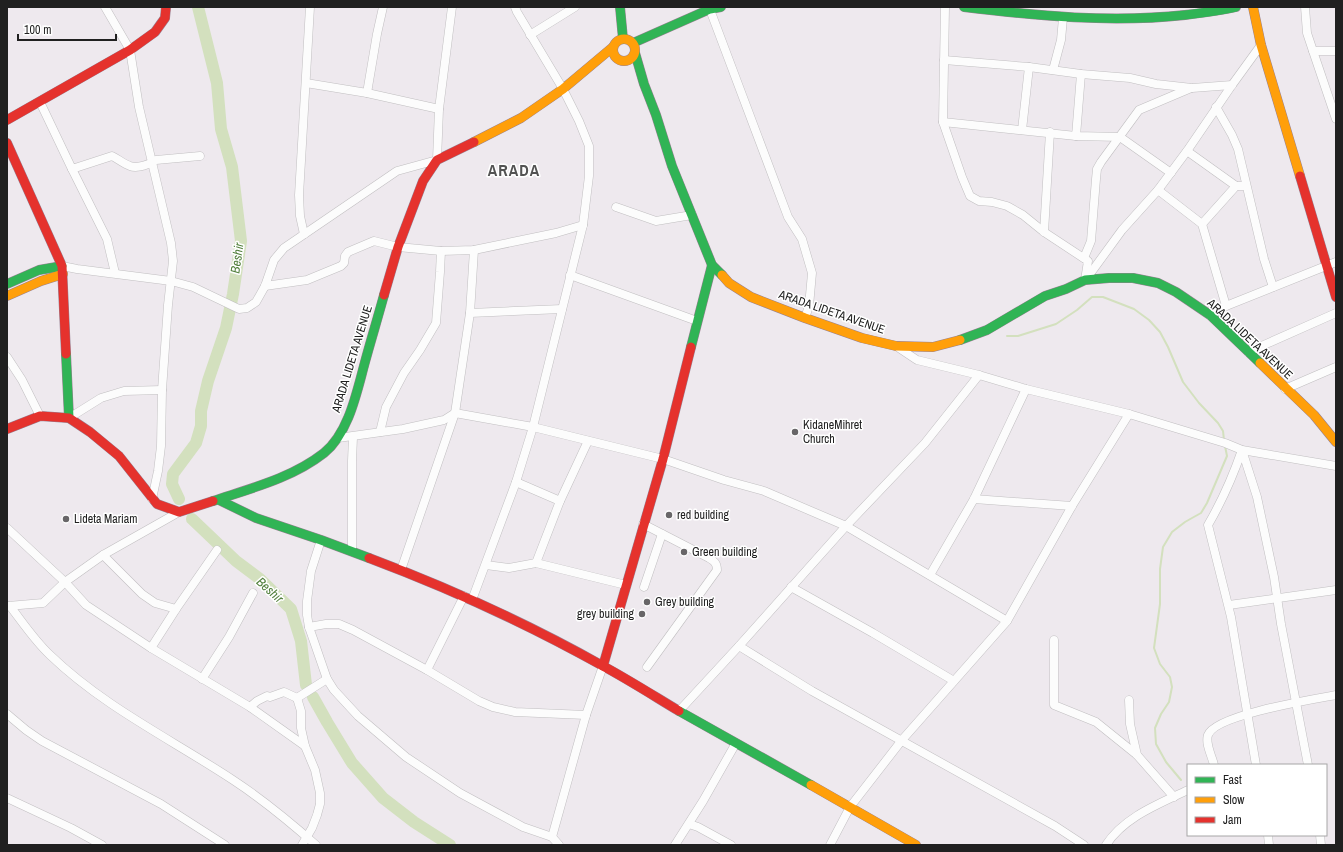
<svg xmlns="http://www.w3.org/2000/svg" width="1343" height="852" viewBox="0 0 1343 852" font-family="'Archivo Narrow',sans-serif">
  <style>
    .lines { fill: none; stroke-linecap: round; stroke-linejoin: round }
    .stream { stroke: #d3e0be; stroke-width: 2 }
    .river { stroke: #d3e0be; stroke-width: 12 }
    .street-casing { stroke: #c1bfc1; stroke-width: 9 }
    .fast-casing { stroke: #998192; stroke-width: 10 }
    .slow-casing { stroke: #998192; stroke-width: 10 }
    .jam-casing { stroke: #998192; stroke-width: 10 }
    .street { stroke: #fcfcfc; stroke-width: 8 }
    .fast { stroke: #30b455; stroke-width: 9 }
    .slow { stroke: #ff9f0a; stroke-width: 9 }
    .jam { stroke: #e5322d; stroke-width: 9 }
    .poi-dot { fill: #686668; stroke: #fff; stroke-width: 1.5 }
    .labels { text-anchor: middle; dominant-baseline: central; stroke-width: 3; stroke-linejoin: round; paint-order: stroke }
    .street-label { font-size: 12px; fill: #202020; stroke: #fff }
    .poi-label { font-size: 12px; fill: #202020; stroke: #fff; text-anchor: start }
    .water-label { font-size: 13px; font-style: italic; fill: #517f3c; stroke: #fff }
    .district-label { font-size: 16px; font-weight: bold; letter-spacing: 1px; fill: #535353; stroke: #fff }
  </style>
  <rect width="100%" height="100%" fill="#eee9ee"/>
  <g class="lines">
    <g class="stream">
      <path d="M1007 336H1018L1056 324 1077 310 1092 297H1103L1134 309 1149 320 1160 332 1168 347 1183 382 1199 403 1218 423 1223 431 1224 440"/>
      <path d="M1181 780 1166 762 1156 744 1155 728 1161 714 1169 702 1172 687 1170 677 1160 664 1154 648 1160 604V569L1163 547 1172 532 1185 522 1192 518 1201 513 1207 503 1227 456 1225 446"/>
    </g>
    <g class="river">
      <path d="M179 499 172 484 173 474 196 443 201 426V411L208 381 226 328 233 294 241 241 232 167 221 129 217 83 198 7"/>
      <path d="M192 519 236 561 260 579 291 609 301 641 306 685"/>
      <path d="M313 697 327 722 352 763 383 798 414 822 450 845"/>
    </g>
    <g class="street-casing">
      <g id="street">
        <path d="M105 7 130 50 139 107 171 243 173 261 168 305 162 390 161 446 158 471 152 499"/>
        <path d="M709 7 788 217 802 239 812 273 809 306 805 318"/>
        <path d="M945 7 943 122 962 177 970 196 979 201 992 202 1007 206 1023 215 1044 232 1088 261 1085 280"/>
        <path d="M1305 7 1307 33 1313 51H1336"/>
        <path d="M530 35 575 7"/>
        <path d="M1313 51 1336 119"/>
        <path d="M944 60 1029 67 1081 74 1130 78 1156 84 1192 88 1232 85"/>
        <path d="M1053 70 1061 40 1063 18"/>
        <path d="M306 83 367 93 439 109"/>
        <path d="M367 93 377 34 383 7"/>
        <path d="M40 102 72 169 112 156C118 159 124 164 130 166 138 169 150 164 156 160L200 156"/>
        <path d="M1216 107 1232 135 1238 149 1264 259 1273 287"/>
        <path d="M943 122 1076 136 1120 137 1171 173"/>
        <path d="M1022 130 1029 67"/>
        <path d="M1076 136 1081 74"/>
        <path d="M1187 151 1236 186H1246"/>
        <path d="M72 169 107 239 115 273"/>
        <path d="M1158 190 1202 224 1226 306"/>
        <path d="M616 207 656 221 692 215"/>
        <path d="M1202 224 1236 186"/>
        <path d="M1044 232 1050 132"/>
        <path d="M304 234 300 216 299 195 310 7"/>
        <path d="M1084 258 1091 241 1096 179 1097 169 1101 162 1139 110 1191 88"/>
        <path d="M62 266 77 269 171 281 193 287 239 309 247 308 256 302 265 286 274 260 284 248 397 171 437 160 439 109 452 7"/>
        <path d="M570 275 697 321"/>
        <path d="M1087 278 1122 230 1158 190 1187 151 1232 85 1261 45"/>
        <path d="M265 286 307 280 341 266 344 263 345 256 348 252 374 241 398 247 441 251 474 250 556 233 583 225"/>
        <path d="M470 313 562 309"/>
        <path d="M1210 315 1226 306 1336 262"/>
        <path d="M899 348 917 360 979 375 1026 389 1129 414 1225 443 1242 450 1336 466"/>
        <path d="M1248 352 1336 313"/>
        <path d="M7 357 22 380 40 416"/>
        <path d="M1285 389 1336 367"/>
        <path d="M69 418 101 398 124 391 162 390"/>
        <path d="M380 432 386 407 404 373 420 350 436 323 440 272 441 251"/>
        <path d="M338 438 403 429 444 420 455 413 533 427 663 459 724 480 764 491 846 526 1007 621"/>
        <path d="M516 482 560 501"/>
        <path d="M974 499 1072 506"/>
        <path d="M643 524 709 558C714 561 717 563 717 570L647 667"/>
        <path d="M7 528 65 582 86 605 151 648 250 707 305 746"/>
        <path d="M321 540 311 571 307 601V615L309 627 327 679 334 690 358 716 406 757 460 793 523 827 552 837 559 845"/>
        <path d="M352 551V461L353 437"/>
        <path d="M103 555 142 594 155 603 176 609"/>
        <path d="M536 563 560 501 588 441"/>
        <path d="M486 565 509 568 536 563 626 585"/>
        <path d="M401 570 455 413 470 313 474 250"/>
        <path d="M930 575 974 499 1026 389"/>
        <path d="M644 587 662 534"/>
        <path d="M791 587 873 633 954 681"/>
        <path d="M472 600 516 482 533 427 583 225 589 176V146L579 121 563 89 517 12 515 7"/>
        <path d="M1229 605 1336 590"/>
        <path d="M8 606 43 603 65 582 103 555 179 512"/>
        <path d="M10 606C23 623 35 641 50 655 104 707 171 739 233 780 262 799 290 822 316 845"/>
        <path d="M309 627 326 624H339L353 630 427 670 479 701 493 707 515 712 586 715"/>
        <path d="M1054 640V705L1096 722 1137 755"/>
        <path d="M739 646 812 691 1055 826 1084 845"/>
        <path d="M151 648 176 609 217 550"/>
        <path d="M427 670 464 596"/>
        <path d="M202 679 229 637 253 593"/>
        <path d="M297 698 327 679"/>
        <path d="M1129 700 1130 724 1137 755 1174 797"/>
        <path d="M250 707 257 701 267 696 270 697 284 692 297 698 301 711V728L305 746 315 770 320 793V804L317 815 312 828 302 845"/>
        <path d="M679 711 739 646 846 526 925 443 979 375"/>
        <path d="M7 714 26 730 42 741 161 804 225 845"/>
        <path d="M1214 765C1212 756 1205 744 1208 735 1215 715 1314 699 1336 695"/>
        <path d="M1256 765 1231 617 1208 525C1222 501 1233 476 1242 450L1257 497 1274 577 1281 624 1308 765"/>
        <path d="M7 798 71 828 102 845"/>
        <path d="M689 824 698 827 731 845"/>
        <path d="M1268 835 1269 845"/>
        <path d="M1320 835 1321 845"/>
        <path d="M552 837 586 715 603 666"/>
        <path d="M675 845 703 801 736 743"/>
        <path d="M830 845 850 807 902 740 1007 621 1072 506 1129 414"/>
        <path d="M1106 845C1124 817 1159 804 1188 790"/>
      </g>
    </g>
    <g class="fast-casing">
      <g id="fast">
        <path d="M620 7 623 39"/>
        <path d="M964 7C1038 16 1111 23 1185 15 1202 13 1219 11 1236 7"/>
        <path d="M633 43 710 9 721 7"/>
        <path d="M635 53 644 84 656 115 672 166 712 265 722 275"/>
        <path d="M7 284 39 270 62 266"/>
        <path d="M960 340 987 330 1045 296 1066 289 1085 280 1109 278H1133L1158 283 1176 292 1210 315 1260 363"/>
        <path d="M691 347 712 265"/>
        <path d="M66 354 69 418"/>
        <path d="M219 500 256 518 321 540 369 558"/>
        <path d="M213 501C252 488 292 478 324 453 349 433 357 391 365 362 371 340 378 317 384 295"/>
        <path d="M679 711 811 785"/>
      </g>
    </g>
    <g class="slow-casing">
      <g id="slow">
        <path d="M1253 7 1261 45 1300 176"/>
        <circle cx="624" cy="50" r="11"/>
        <path d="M474 142 521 118 563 89 613 47"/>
        <path d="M722 275 729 283 751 297 805 318 862 338 896 346 933 347 960 340"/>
        <path d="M7 296 41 281 63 274"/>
        <path d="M1260 363 1314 415 1336 442"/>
        <path d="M811 785 916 845"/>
      </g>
    </g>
    <g class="jam-casing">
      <g id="jam">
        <path d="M7 120 130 50 155 32 165 18 166 7"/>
        <path d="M7 143 62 266 66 354"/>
        <path d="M1300 176 1336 297"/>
        <path d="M384 295 398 247 423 181 437 160 474 142"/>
        <path d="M7 429 40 416 69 418 90 432 119 456 157 504 179 512 213 501"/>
        <path d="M369 558C449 588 528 624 603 666 629 680 654 696 679 711"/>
        <path d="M603 666 663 459 691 347"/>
      </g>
    </g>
    <use href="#street" class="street"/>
    <use href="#fast" class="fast"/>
    <use href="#slow" class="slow"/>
    <use href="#jam" class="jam"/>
  </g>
  <g class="poi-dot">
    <circle cx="795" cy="432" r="4"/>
    <circle cx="669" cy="515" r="4"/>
    <circle cx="66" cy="519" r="4"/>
    <circle cx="684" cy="552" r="4"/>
    <circle cx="647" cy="602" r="4"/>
    <circle cx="642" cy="614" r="4"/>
  </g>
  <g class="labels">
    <g class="street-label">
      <text transform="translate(832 312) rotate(19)">ARADA LIDETA AVENUE</text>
      <text transform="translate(1250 339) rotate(43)">ARADA LIDETA AVENUE</text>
      <text transform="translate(352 359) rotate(-73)">ARADA LIDETA AVENUE</text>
    </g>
    <g class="poi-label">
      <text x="803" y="425">KidaneMihret<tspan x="803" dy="14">Church</tspan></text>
      <text x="677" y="515">red building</text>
      <text x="74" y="519">Lideta Mariam</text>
      <text x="692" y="552">Green building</text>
      <text x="655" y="602">Grey building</text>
      <text x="634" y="614" text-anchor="end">grey building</text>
    </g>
    <g class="water-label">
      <text transform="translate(237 258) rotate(-82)">Beshir</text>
      <text transform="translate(270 590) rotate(42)">Beshir</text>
    </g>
    <g class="district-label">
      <text x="514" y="170">ARADA</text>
    </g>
  </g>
  <rect width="1343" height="852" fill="none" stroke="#202020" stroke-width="16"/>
  <rect x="1187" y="764" width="140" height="72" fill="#ffffff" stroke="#a6a6a6"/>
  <rect x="1195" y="777" width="20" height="6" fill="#30b455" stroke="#a6a6a6"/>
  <text x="1223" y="784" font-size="12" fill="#202020">Fast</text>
  <rect x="1195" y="797" width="20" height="6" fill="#ff9f0a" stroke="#a6a6a6"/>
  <text x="1223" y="804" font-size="12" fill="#202020">Slow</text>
  <rect x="1195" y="817" width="20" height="6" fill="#e5322d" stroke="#a6a6a6"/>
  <text x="1223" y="824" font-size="12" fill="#202020">Jam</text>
  <path d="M18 34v6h98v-6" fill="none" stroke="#202020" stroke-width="2"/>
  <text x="24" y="34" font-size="12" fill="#202020" stroke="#ffffff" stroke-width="3" paint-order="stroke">100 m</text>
</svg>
